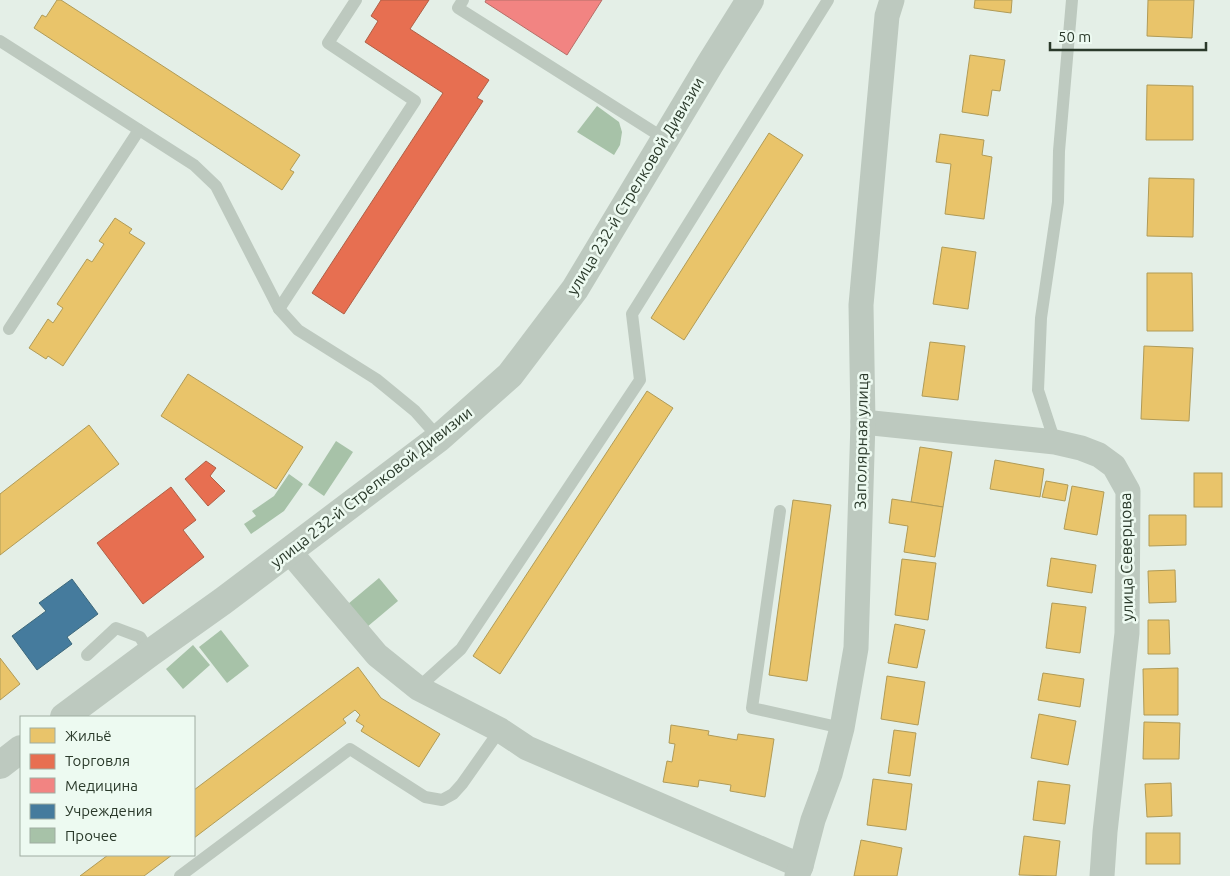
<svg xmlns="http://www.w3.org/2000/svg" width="1230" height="876" viewBox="0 0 1230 876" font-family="Ubuntu,sans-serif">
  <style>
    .homes { fill: #e9c46a; stroke: #b09b57 }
    .shops { fill: #e76f51; stroke: #af5f46 }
    .health { fill: #f28482; stroke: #b66e68 }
    .public { fill: #457b9d; stroke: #3d687b }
    .building { fill: #a7c2a8 }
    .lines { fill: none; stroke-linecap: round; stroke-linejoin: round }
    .service { stroke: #bdc9bf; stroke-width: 12 }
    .minor { stroke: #bdc9bf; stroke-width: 25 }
    .tertiary { stroke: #bdc9bf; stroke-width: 28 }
    .labels { text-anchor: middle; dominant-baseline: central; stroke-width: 5; stroke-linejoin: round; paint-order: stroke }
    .street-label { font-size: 16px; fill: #2b3a2b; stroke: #edfaf1 }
  </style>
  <rect width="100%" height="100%" fill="#e4efe7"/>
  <g class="homes">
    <path d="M57 0H61L300 155 290 170 294 172 282 190 34 28 42 15 46 17Z"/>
    <path d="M975 0H1012L1011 13 974 8Z"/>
    <path d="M1148 0H1194L1192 38 1147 36Z"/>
    <path d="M970 55 1005 60 1000 91 992 90 988 116 962 112Z"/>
    <path d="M1147 85 1193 86V140H1146Z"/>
    <path d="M769 133 803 155 684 340 651 318Z"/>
    <path d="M940 134 984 140 982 155 992 157 984 219 945 214 951 164 936 162Z"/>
    <path d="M1149 178 1194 179 1193 237 1147 236Z"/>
    <path d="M115 218 132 229 129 233 145 243 63 366 48 356 46 359 29 348 48 319 53 323 63 308 57 304 87 259 92 262 104 244 99 241Z"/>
    <path d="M942 247 976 252 968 309 933 304Z"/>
    <path d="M1147 273H1192L1193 331H1147Z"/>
    <path d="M930 342 965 346 958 400 922 396Z"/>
    <path d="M1144 346 1193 348 1189 421 1141 419Z"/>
    <path d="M188 374 303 447 276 489 161 416Z"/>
    <path d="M647 391 673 408 500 674 473 656Z"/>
    <path d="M89 425 119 464 0 555V494Z"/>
    <path d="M920 447 952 452 943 507 911 502Z"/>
    <path d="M995 460 1044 469 1040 497 990 489Z"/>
    <rect x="1194" y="473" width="28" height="34"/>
    <path d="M1046 481 1068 485 1065 501 1042 497Z"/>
    <path d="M1072 486 1104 492 1097 535 1064 529Z"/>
    <path d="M892 499 943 507 935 557 904 552 908 526 889 523Z"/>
    <path d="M793 500 831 505 807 681 769 675Z"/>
    <path d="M1149 515H1186V545L1149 546Z"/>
    <path d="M1051 558 1096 565 1092 593 1047 586Z"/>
    <path d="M902 559 936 563 928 620 895 615Z"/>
    <path d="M1175 570 1176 602 1149 603 1148 571Z"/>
    <path d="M1052 603 1086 607 1080 653 1046 648Z"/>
    <path d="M1148 620H1169L1170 654H1148Z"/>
    <path d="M895 624 925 630 917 668 888 663Z"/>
    <path d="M0 658 20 684 0 700Z"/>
    <path d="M358 667 381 698 440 734 419 767 361 731 364 726 356 721 360 715 355 710 343 719 346 723 194 838V790Z"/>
    <path d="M1178 668V715H1144L1143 669Z"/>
    <path d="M1043 673 1084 679 1080 707 1038 700Z"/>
    <path d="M887 676 925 682 918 725 881 719Z"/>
    <path d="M1039 714 1076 721 1068 765 1031 758Z"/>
    <path d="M1144 722 1180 723 1179 759H1143Z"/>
    <path d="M671 725 709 731 708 735 737 740 738 734 774 739 765 797 730 791 731 785 699 780 698 787 663 782 667 761 672 762 675 744 669 743Z"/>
    <path d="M894 730 916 733 910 776 888 773Z"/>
    <path d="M873 779 912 784 906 830 867 825Z"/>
    <path d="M1038 781 1070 785 1065 824 1033 820Z"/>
    <path d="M1171 783 1172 816 1147 817 1145 784Z"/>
    <rect x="1146" y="833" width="34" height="31"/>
    <path d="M1024 836 1060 841 1056 876 1019 875Z"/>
    <path d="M861 840 902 848 897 876H854Z"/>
    <path d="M108 855H172L144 876H80Z"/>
  </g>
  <g class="shops">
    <path d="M381 0H429L410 29 489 80 477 98 483 101 344 314 312 293 443 93 365 42 378 21 371 16Z"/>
    <path d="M206 461 216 468 210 476 225 491 208 506 185 479Z"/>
    <path d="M171 487 196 520 183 530 204 557 143 604 97 543Z"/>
  </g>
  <path class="health" d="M486 0H602L567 55 485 2Z"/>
  <path class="public" d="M72 579 98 614 67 637 72 644 37 670 12 636 46 611 39 603Z"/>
  <g class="building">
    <path d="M597 106 619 122 622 132 620 145 614 155 577 132Z"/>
    <path d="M336 441 353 452 324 496 308 485Z"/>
    <path d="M289 474 303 484 284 511 251 534 244 524 256 516 252 511 274 496Z"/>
    <path d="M379 578 398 601 367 627 348 604Z"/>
    <path d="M221 630 249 666 227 683 199 647Z"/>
    <path d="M193 645 210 665 183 689 166 669Z"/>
  </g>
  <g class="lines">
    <g class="service">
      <path d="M463 0 458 8 665 139"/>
      <path d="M0 41 194 165 216 186 279 309 298 330 376 379 415 411 439 438"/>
      <path d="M279 309 415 101 328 43 356 0"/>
      <path d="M9 329 139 130"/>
      <path d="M1055 442 1038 390 1041 318 1058 202 1059 151 1072 0"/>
      <path d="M780 511 752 708 842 728"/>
      <path d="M87 655 116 628 140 637 150 653"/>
      <path d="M418 688 461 649 640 380 632 314 828 0"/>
      <path d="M180 876 350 749 425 797 442 800 453 794 462 784 500 730"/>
    </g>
    <g class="minor">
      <path d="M863 422 1055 442 1081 448 1099 455 1114 466 1128 491 1127 633 1105 832 1102 876"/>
      <path d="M289 551 377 655 418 688 500 730 527 748 801 866"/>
      <path d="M797 876 801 866 813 820 830 774 842 728 856 648 863 422 861 305 887 16 892 0"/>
    </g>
    <g class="tertiary">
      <path d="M64 717 150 653 223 601 439 438 510 375 575 289 710 64 750 0"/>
      <path d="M0 765 21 749"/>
    </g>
  </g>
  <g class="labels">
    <g class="street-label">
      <text transform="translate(635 186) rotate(-59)">улица 232-й Стрелковой Дивизии</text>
      <text transform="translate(861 441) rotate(-89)">Заполярная улица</text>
      <text transform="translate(371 487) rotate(-38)">улица 232-й Стрелковой Дивизии</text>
      <text transform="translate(1126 557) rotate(-91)">улица Северцова</text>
    </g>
  </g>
  <rect x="20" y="716" width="175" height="140" fill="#edfaf1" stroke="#9fada2"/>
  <rect x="30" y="728" width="25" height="15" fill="#e9c46a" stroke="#9fada2"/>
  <text x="65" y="741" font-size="15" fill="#2b3a2b">Жильё</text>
  <rect x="30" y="754" width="25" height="15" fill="#e76f51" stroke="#9fada2"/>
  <text x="65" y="766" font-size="15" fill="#2b3a2b">Торговля</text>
  <rect x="30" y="778" width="25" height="15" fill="#f28482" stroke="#9fada2"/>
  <text x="65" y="791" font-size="15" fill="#2b3a2b">Медицина</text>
  <rect x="30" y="804" width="25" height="15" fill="#457b9d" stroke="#9fada2"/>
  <text x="65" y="816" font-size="15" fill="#2b3a2b">Учреждения</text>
  <rect x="30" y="828" width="25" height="15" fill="#a7c2a8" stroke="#9fada2"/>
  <text x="65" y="841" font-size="15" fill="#2b3a2b">Прочее</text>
  <path d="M1050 42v8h156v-8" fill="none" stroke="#2b3a2b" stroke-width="2.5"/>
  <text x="1058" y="42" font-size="15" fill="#2b3a2b" stroke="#edfaf1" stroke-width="4" paint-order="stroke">50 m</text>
</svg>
